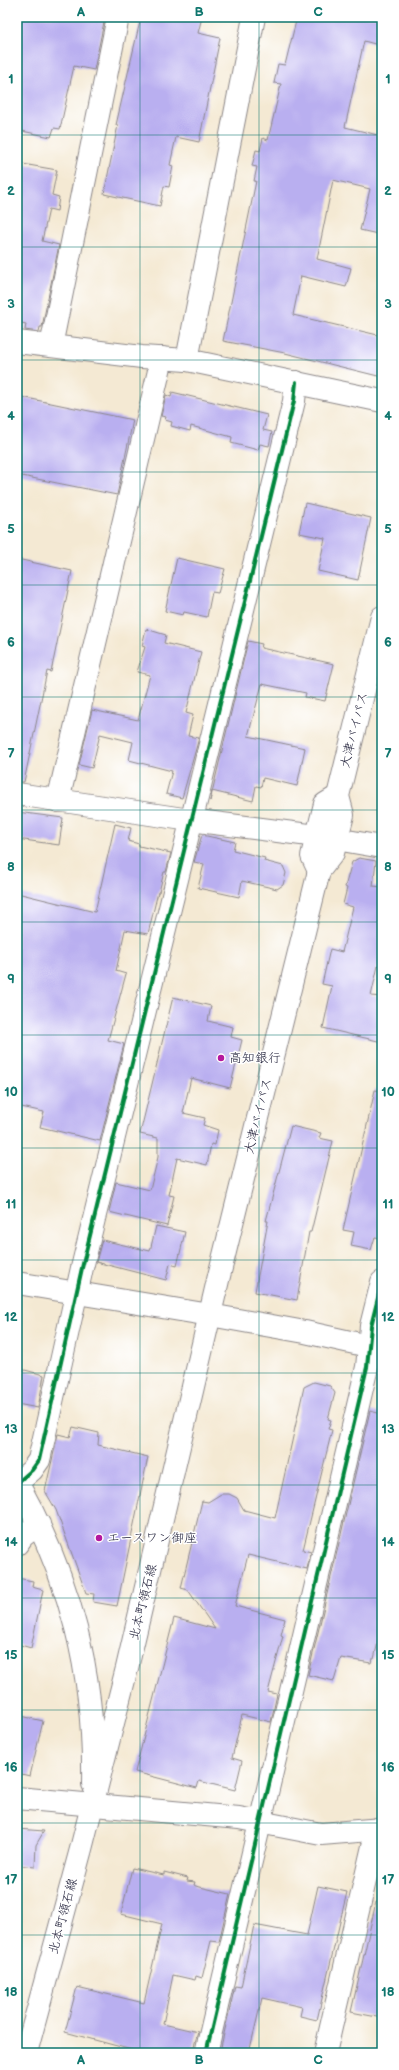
<svg xmlns="http://www.w3.org/2000/svg" width="399" height="2070" viewBox="0 0 399 2070" font-family="'Balsamiq Sans','Klee One',sans-serif">
  <style>
    .building { fill: #b9aff0 }
    .lines { fill: none; stroke-linecap: round; stroke-linejoin: round }
    .minor-casing { stroke: #8b8687; stroke-width: 24 }
    .major-casing { stroke: #8b8687; stroke-width: 24 }
    .minor { stroke: #fff; stroke-width: 22 }
    .major { stroke: #fff; stroke-width: 22 }
    .cycleway-casing { stroke: #fff; stroke-width: 6 }
    .cycleway { stroke: #00873e; stroke-width: 4 }
    .grid { fill: none; stroke: #0f766e; stroke-width: 1; stroke-opacity: 0.55 }
    .poi-dot { fill: #b5179e; stroke: #fff; stroke-width: 1.5 }
    .labels { text-anchor: middle; dominant-baseline: central; stroke-width: 3; stroke-linejoin: round; paint-order: stroke }
    .street-label { font-size: 13px; fill: #22223b; stroke: #fff }
    .poi-label { font-size: 13px; fill: #22223b; stroke: #fff; text-anchor: start }
    .neatline { fill: none; stroke: #0f766e; stroke-width: 1.5 }
    .grid-label { font-size: 13px; text-anchor: middle; font-weight: bold; fill: #0f766e }
  </style>
  <rect width="100%" height="100%" fill="#fff"/>
  <filter id="ink" filterUnits="userSpaceOnUse"><feTurbulence type="fractalNoise" baseFrequency=".025" numOctaves="2"/><feDisplacementMap in="SourceGraphic" scale="8" xChannelSelector="R" yChannelSelector="G"/><feConvolveMatrix kernelMatrix="1 2 1 2 8 2 1 2 1" color-interpolation-filters="sRGB"/></filter>
  <filter id="wash" filterUnits="userSpaceOnUse"><feTurbulence type="fractalNoise" baseFrequency=".012" numOctaves="4" result="noise"/><feDisplacementMap in="SourceGraphic" scale="16" xChannelSelector="R" yChannelSelector="G"/><feGaussianBlur stdDeviation="0.9" result="paint"/><feColorMatrix in="noise" values="0 0 0 0 0 0 0 0 0 0 0 0 0 0 0 0 0 1.4 0 .05"/><feComposite in="paint" operator="in"/></filter>
  <g filter="url(#wash)">
    <rect width="100%" height="100%" fill="#f4e9d3"/>
    <g id="blocks">
      <g class="building">
        <path d="M17 17H105L94 70 74 66 60 129 54 128 51 137 17 130Z"/>
        <path d="M141 17H202L198 33 220 38 199 142 176 137 170 165 173 166 169 187 164 186 160 206 104 194 118 125H116Z"/>
        <path d="M297 17H382V46L364 41 345 127 382 136V235L360 230 370 189 333 180 317 259 351 268 346 287 301 276 293 315 382 336V377L285 353 223 341 256 181H254L257 167 252 166 256 150 260 151 263 138 268 140 281 84 274 83 278 64 285 65Z"/>
        <path d="M17 163 57 170 52 195 59 197 57 211 49 209 42 241 59 245 42 327H40L39 332 25 330 26 324 17 322Z"/>
        <path d="M172 392 267 415 263 430 272 432 269 446 260 444 258 450 231 443 232 437 191 426 190 431 171 426 172 422 165 420 166 417 161 416 166 395 171 397Z"/>
        <path d="M17 396 133 420 117 495 17 475Z"/>
        <path d="M305 503 371 518 358 580 318 571 325 538 299 533Z"/>
        <path d="M177 558 225 569 218 593 212 592 207 617 184 612 183 615 165 611Z"/>
        <path d="M17 559 72 571 51 672 47 671 24 782H17Z"/>
        <path d="M146 629 166 635 164 643 201 652 186 713 193 715 188 736 199 738 182 798 166 794 172 771 129 760 133 742 100 734 92 768 79 765 92 710 138 720 150 675 137 672 145 647 142 646Z"/>
        <path d="M248 641 262 644 261 648 334 664 325 701 305 697 306 693 262 684 248 736 305 748 297 786 263 778 261 787 256 786 253 801 212 791 210 801Z"/>
        <path d="M17 812 63 818 59 845 17 839Z"/>
        <path d="M115 824 131 828 128 841 139 844V846L171 853 166 872H164L159 892H158L148 934 125 930 116 971 126 974 108 1040 124 1044 100 1141 40 1127 44 1112 17 1106V893L95 912Z"/>
        <path d="M202 835 235 842 233 850 265 858 264 861 283 866 286 873 283 885 277 889 242 881 239 897 198 888 204 864 194 862Z"/>
        <path d="M359 858 376 861 373 886 382 887V957L379 967 378 966 371 996 382 997V1042L323 1028 332 986 322 984 330 949 342 952 353 907 343 904 347 888 345 887 352 862Z"/>
        <path d="M173 997 211 1006 208 1021 233 1027 231 1037 242 1040 230 1088 191 1078 183 1113 205 1118 203 1125 218 1130 215 1145 211 1144 207 1165 177 1158 169 1195 174 1196 167 1226 109 1212 116 1182 150 1190 158 1157V1138L140 1134Z"/>
        <path d="M375 1090 382 1091V1238L375 1237 371 1250 351 1246 354 1232 343 1230Z"/>
        <path d="M291 1126 321 1133 319 1138 333 1141 311 1232H309L297 1300 255 1292 268 1221H266Z"/>
        <path d="M156 1226 185 1232 177 1266 170 1264 166 1280 96 1262 102 1240 150 1251Z"/>
        <path d="M17 1368 44 1375 38 1408 17 1404Z"/>
        <path d="M314 1382 330 1386 335 1393 328 1419 331 1420 328 1429 332 1430 303 1550 311 1552 307 1569 248 1555 235 1606 285 1619 281 1635 283 1636 268 1692 277 1694 271 1722 242 1715 232 1758 242 1761 235 1790 199 1781 197 1788 135 1772 174 1618 215 1629 188 1590 181 1588 202 1501 208 1502 221 1494H229L237 1498 244 1510 275 1518 304 1387Z"/>
        <path d="M370 1411 382 1414V1625L374 1659H372L371 1663 341 1658 334 1681 308 1675Z"/>
        <path d="M73 1427 99 1433 98 1445 148 1457 117 1606 93 1602 94 1594 86 1593 56 1510 45 1491 58 1434 70 1437Z"/>
        <path d="M17 1578 33 1581 32 1587 43 1590 31 1648 17 1644Z"/>
        <path d="M17 1715 43 1721 30 1776 17 1773Z"/>
        <path d="M17 1829 44 1831 36 1845 35 1867 17 1865Z"/>
        <path d="M132 1868 164 1875V1872L188 1878 187 1881 195 1882 194 1885 200 1887 230 1894 219 1942 211 1941 202 1978 196 1976 195 1980 173 1975 163 2024 198 2032 192 2053H131L132 2050 65 2032 77 1987 144 2003 162 1924 121 1914Z"/>
        <path d="M318 1886 347 1892 317 2020 300 2016 302 2007 262 1998 249 2053 221 2047 235 1986 241 1987 254 1925 307 1935Z"/>
        <path d="M376 1902 382 1903V2018L351 2012Z"/>
      </g>
    </g>
  </g>
  <g filter="url(#ink)">
    <use href="#blocks" fill-opacity="0" stroke="#8b8687" stroke-width="1"/>
    <g class="lines">
      <g class="minor-casing">
        <g id="minor">
          <path d="M17 342 142 357 187 360 382 401"/>
          <path d="M51 346 118 17"/>
          <path d="M187 360 254 17"/>
          <path d="M17 794 190 820 317 836"/>
          <path d="M58 801 162 358"/>
          <path d="M336 839 382 847"/>
          <path d="M210 1315 305 1332 382 1349"/>
          <path d="M17 1482C71 1580 95 1673 93 1784"/>
          <path d="M17 1483 32 1470 39 1460 82 1268 294 401 296 382"/>
          <path d="M17 1544 23 1536 39 1524"/>
          <path d="M17 1798 239 1818 321 1834 382 1829"/>
          <path d="M206 2053 367 1367 371 1326 382 1282"/>
          <path d="M325 2053 377 1829"/>
        </g>
      </g>
      <g class="major-casing">
        <g id="major">
          <path d="M319 871 312 856 325 804 338 796"/>
          <path d="M17 1283 210 1315"/>
          <path d="M26 2053 81 1849 127 1668 218 1280 319 871 333 853 343 815 338 796 382 617"/>
        </g>
      </g>
      <use href="#minor" class="minor"/>
      <use href="#major" class="major"/>
      <g class="cycleway-casing">
        <g id="cycleway">
          <path d="M17 1483 32 1470 39 1460 82 1268 294 401 296 382"/>
          <path d="M206 2053 367 1367 371 1326 382 1282"/>
        </g>
      </g>
      <use href="#cycleway" class="cycleway"/>
    </g>
  </g>
  <path class="grid" d="M140 17V2053M259 17V2053M17 135H382M17 247H382M17 360H382M17 472H382M17 585H382M17 697H382M17 810H382M17 922H382M17 1035H382M17 1148H382M17 1260H382M17 1373H382M17 1485H382M17 1598H382M17 1710H382M17 1823H382M17 1935H382"/>
  <g class="poi-dot">
    <circle cx="221" cy="1058" r="4"/>
    <circle cx="99" cy="1538" r="4"/>
  </g>
  <g class="labels">
    <g class="street-label">
      <text transform="translate(354 730) rotate(-76)">大津バイパス</text>
      <text transform="translate(258 1116) rotate(-76)">大津バイパス</text>
      <text transform="translate(143 1602) rotate(-76)">北本町領石線</text>
      <text transform="translate(63 1916) rotate(-75)">北本町領石線</text>
    </g>
    <g class="poi-label">
      <text x="229" y="1058">高知銀行</text>
      <text x="107" y="1538">エースワン御座</text>
    </g>
  </g>
  <rect width="399" height="2070" fill="none" stroke="#fff" stroke-width="44"/>
  <rect x="22" y="22" width="355" height="2026" class="neatline"/>
  <g class="grid-label">
    <text x="81" y="16">A</text>
    <text x="199" y="16">B</text>
    <text x="318" y="16">C</text>
    <text x="11" y="83">1</text>
    <text x="388" y="83">1</text>
    <text x="11" y="195">2</text>
    <text x="388" y="195">2</text>
    <text x="11" y="308">3</text>
    <text x="388" y="308">3</text>
    <text x="11" y="420">4</text>
    <text x="388" y="420">4</text>
    <text x="11" y="533">5</text>
    <text x="388" y="533">5</text>
    <text x="11" y="646">6</text>
    <text x="388" y="646">6</text>
    <text x="11" y="758">7</text>
    <text x="388" y="758">7</text>
    <text x="11" y="871">8</text>
    <text x="388" y="871">8</text>
    <text x="11" y="983">9</text>
    <text x="388" y="983">9</text>
    <text x="11" y="1096">10</text>
    <text x="388" y="1096">10</text>
    <text x="11" y="1208">11</text>
    <text x="388" y="1208">11</text>
    <text x="11" y="1321">12</text>
    <text x="388" y="1321">12</text>
    <text x="11" y="1433">13</text>
    <text x="388" y="1433">13</text>
    <text x="11" y="1546">14</text>
    <text x="388" y="1546">14</text>
    <text x="11" y="1659">15</text>
    <text x="388" y="1659">15</text>
    <text x="11" y="1771">16</text>
    <text x="388" y="1771">16</text>
    <text x="11" y="1884">17</text>
    <text x="388" y="1884">17</text>
    <text x="11" y="1996">18</text>
    <text x="388" y="1996">18</text>
    <text x="81" y="2064">A</text>
    <text x="199" y="2064">B</text>
    <text x="318" y="2064">C</text>
  </g>
</svg>
